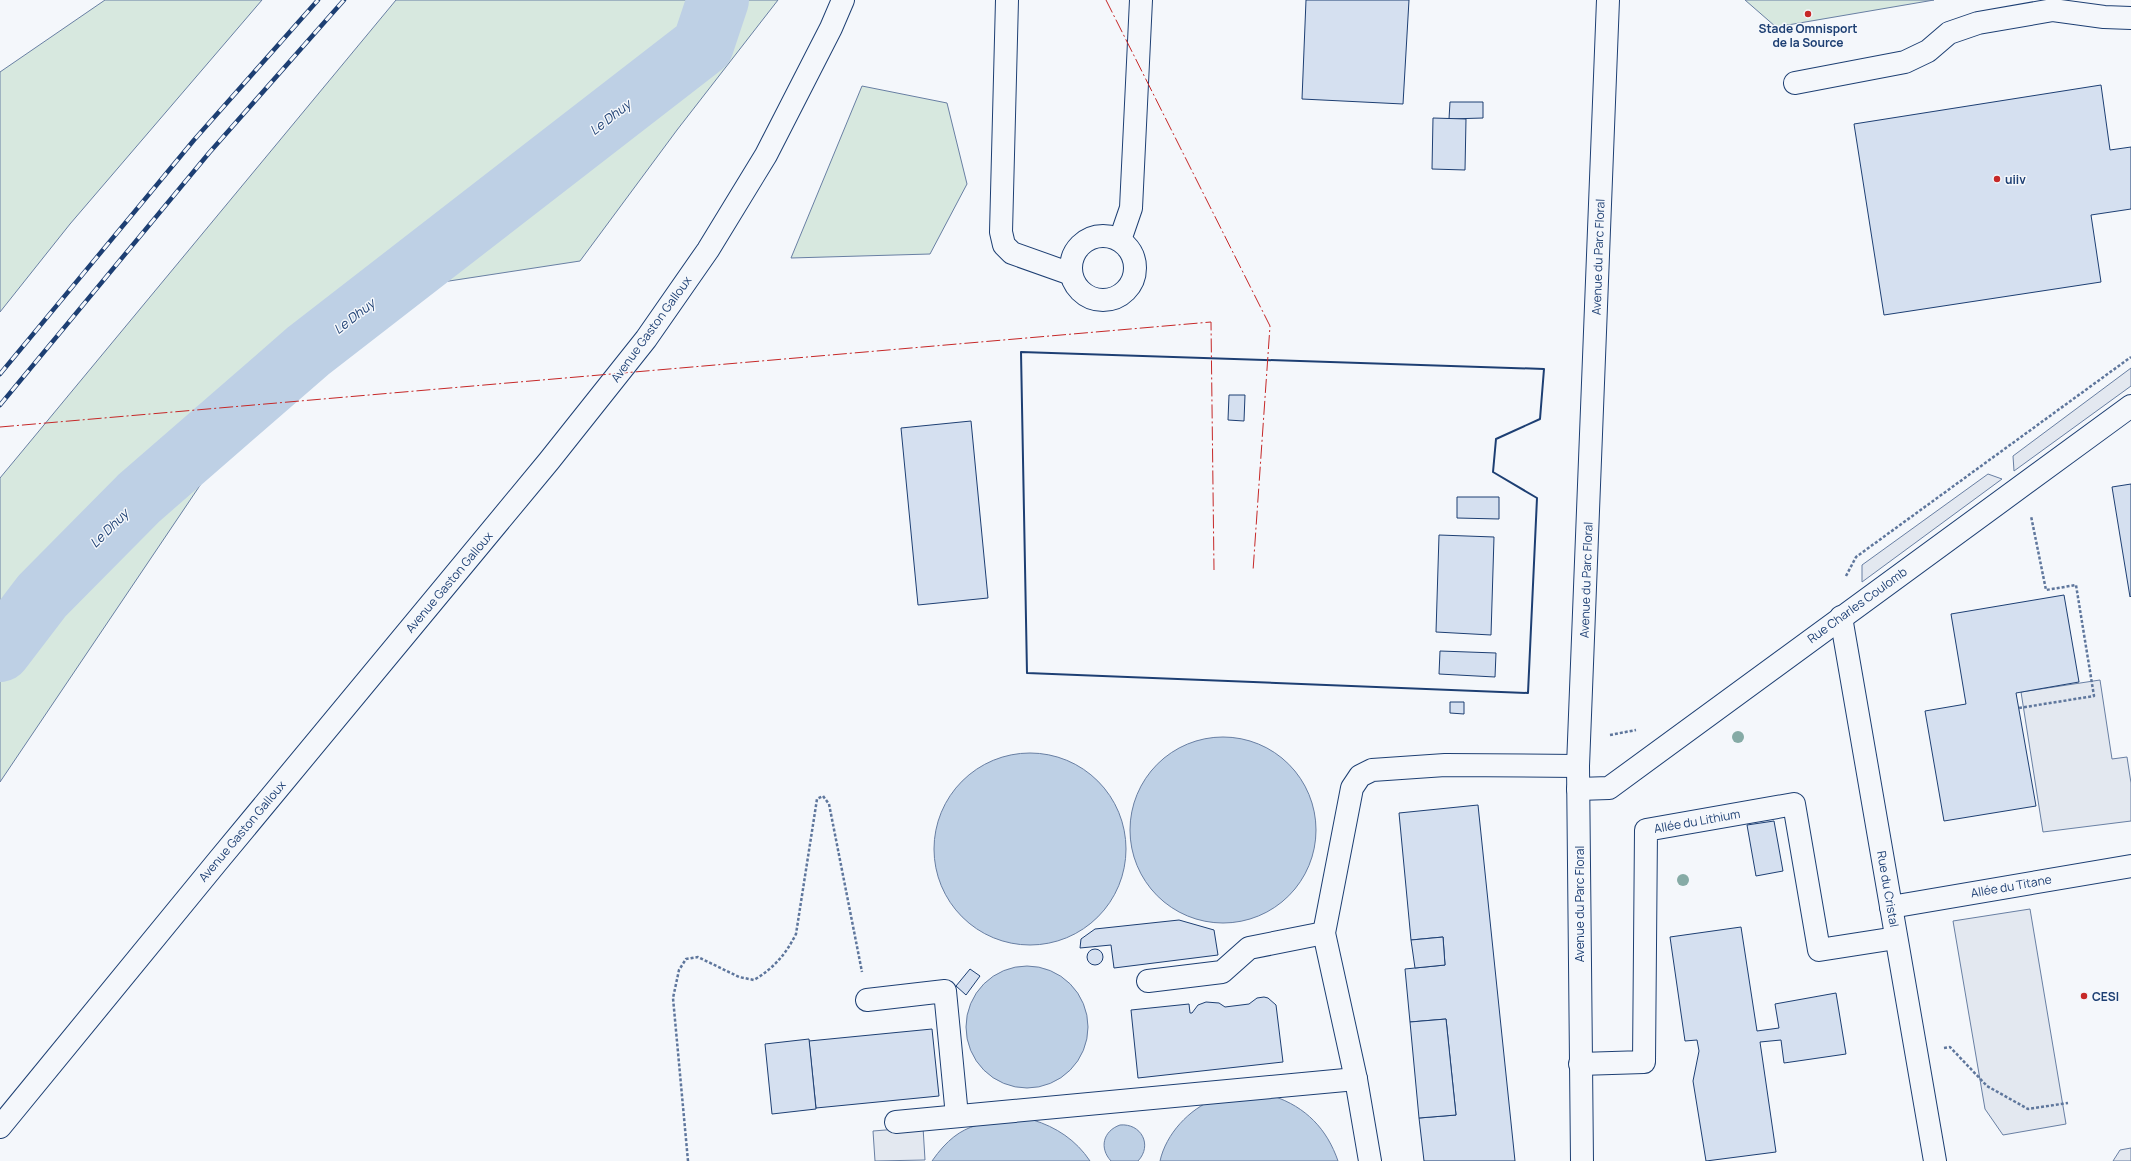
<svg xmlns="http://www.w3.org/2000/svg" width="2131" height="1161" viewBox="0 0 2131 1161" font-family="Manrope,sans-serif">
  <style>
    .green { fill: #d7e8df; stroke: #687fa3 }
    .parking { fill: #e3e8f0; stroke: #687fa3 }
    .water { fill: #bed0e5; stroke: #687fa3 }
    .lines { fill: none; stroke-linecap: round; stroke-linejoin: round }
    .river { stroke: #bed0e5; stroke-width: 62 }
    .building { fill: #d5e0f0; stroke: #1d3f73 }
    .minor-casing { stroke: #1d3f73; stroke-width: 24 }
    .major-casing { stroke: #1d3f73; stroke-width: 24 }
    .path { stroke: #5e769c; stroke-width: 2.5; stroke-dasharray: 3 2; stroke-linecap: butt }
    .minor { stroke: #f4f7fb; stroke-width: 22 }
    .major { stroke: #f4f7fb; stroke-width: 22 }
    .rail-casing { stroke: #1d3f73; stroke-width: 4.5 }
    .rail { stroke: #f4f7fb; stroke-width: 3; stroke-dasharray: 9; stroke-linecap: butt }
    .wall { stroke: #1d3f73; stroke-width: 2 }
    .power { stroke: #c62828; stroke-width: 1; stroke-dasharray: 14 3 2 3; stroke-linecap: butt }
    .tree { fill: #86aba6 }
    .poi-dot { fill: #c62828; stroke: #f4f7fb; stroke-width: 1.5 }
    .labels { text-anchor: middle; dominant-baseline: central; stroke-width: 3; stroke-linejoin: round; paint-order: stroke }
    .poi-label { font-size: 12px; font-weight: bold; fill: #1d3f73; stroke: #f4f7fb; text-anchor: start }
    .street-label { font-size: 12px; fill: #1d3f73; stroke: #f4f7fb }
    .water-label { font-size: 13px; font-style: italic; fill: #1d3f73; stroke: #f4f7fb }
  </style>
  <rect width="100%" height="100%" fill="#f4f7fb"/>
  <g class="green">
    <path d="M105 0H262L70 224 0 312V72Z"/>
    <path d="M396 0H778L677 130 580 261 325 300 0 782V478Z"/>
    <path d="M1745 0H1934L1776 27Z"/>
    <path d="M862 86 947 103 967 184 930 254 791 258Z"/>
  </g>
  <g class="parking">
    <path d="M2131 368V386L2014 471 2013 456Z"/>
    <path d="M1988 474 2002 479 1862 582V565Z"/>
    <path d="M2100 680 2112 759 2127 757 2131 783V821L2043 832 2021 692Z"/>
    <path d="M2030 909 2066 1124 2003 1135 1985 1109 1953 921Z"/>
    <path d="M923 1127 925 1160 875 1161 873 1131Z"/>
    <path d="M2131 1148V1161H2113L2120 1150Z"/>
  </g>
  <g class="water">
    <circle cx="1223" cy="830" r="93"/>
    <circle cx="1030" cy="849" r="96"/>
    <circle cx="1027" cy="1027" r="61"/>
    <path d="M1273 1096C1306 1107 1327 1129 1338 1161H1160C1166 1134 1189 1109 1215 1099 1227 1095 1259 1097 1273 1096Z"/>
    <path d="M1033 1120C1056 1127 1076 1140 1090 1161H932C962 1118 986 1123 1033 1120Z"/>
    <path d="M1120 1125C1141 1123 1153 1145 1138 1161H1111C1099 1148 1103 1131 1120 1125Z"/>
  </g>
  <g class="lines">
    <path class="river" d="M0 651 42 596 139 498 308 351 703 45 718 0"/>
  </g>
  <g class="building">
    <path d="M1306 0H1409L1403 104 1302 99Z"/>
    <path d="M2101 85 2110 150 2131 147V209L2091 215 2101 282 1884 315 1854 124Z"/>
    <path d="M1450 102H1483V118L1449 119Z"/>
    <path d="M1433 118 1466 119 1465 170 1432 169Z"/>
    <path d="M1229 395H1245L1244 421 1228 420Z"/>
    <path d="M971 421 988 598 918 605 901 428Z"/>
    <path d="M2131 484V596L2130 597 2112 487Z"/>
    <path d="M1457 497H1499V519L1457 518Z"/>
    <path d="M1439 535 1494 537 1491 635 1436 632Z"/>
    <path d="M2064 595 2079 682 2016 693 2036 806 1944 821 1925 711 1966 704 1951 614Z"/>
    <path d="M1440 651 1496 653 1495 677 1439 674Z"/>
    <path d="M1450 702H1464V714L1450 713Z"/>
    <path d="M1478 805 1515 1161H1424L1419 1118 1456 1115 1446 1019 1410 1022 1405 969 1445 965 1443 937 1411 940 1399 813Z"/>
    <path d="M1774 821 1783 871 1756 876 1747 825Z"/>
    <path d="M1179 920 1214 930 1218 955 1114 968 1111 945 1080 948 1081 939 1095 929Z"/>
    <path d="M1741 927 1757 1031 1779 1028 1775 1004 1836 993 1846 1054 1784 1063 1781 1040 1760 1042 1776 1152 1706 1161 1693 1081 1699 1051 1697 1040 1685 1041 1670 937Z"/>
    <path d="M1443 937 1445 965 1415 968 1411 940Z"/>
    <circle cx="1095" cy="957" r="8"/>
    <path d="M970 969 980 976 966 995 956 986Z"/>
    <path d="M1264 997 1268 998 1276 1005 1283 1062 1138 1078 1131 1010 1189 1004 1190 1013H1192L1198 1005 1206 1002 1219 1003 1225 1007 1249 1004 1257 998Z"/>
    <path d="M1446 1019 1456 1115 1419 1118 1410 1022Z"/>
    <path d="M932 1029 939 1096 816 1108 809 1041Z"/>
    <path d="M809 1039 816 1109 772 1114 765 1044Z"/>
  </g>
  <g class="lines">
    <g class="minor-casing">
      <g id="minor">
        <path d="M1007 0 1001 232 1004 245 1012 253 1071 274"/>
        <path d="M1795 83 1905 62 1928 51 1949 33 1978 23 2053 10 2104 17 2131 18"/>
        <circle cx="1103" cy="268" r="32"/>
        <path d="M1120 240 1131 208 1141 0"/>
        <path d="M1841 617 1935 1161"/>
        <path d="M1578 789 1609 788 2131 406"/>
        <path d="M1891 907 2131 866"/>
        <path d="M1148 981 1222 972 1249 948 1324 933"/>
        <path d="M867 1000 945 991 957 1116"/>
        <path d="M1580 1064 1644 1062 1646 830 1794 804 1819 950 1896 938"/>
        <path d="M896 1122 1356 1079"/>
        <path d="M1370 1161 1356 1079 1324 933 1352 788 1360 776 1372 770 1445 765 1578 766"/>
      </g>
    </g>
    <g class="major-casing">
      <g id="major">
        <path d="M0 1127 217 862 549 461 646 339 708 250 766 155 831 28 843 0"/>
        <path d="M1582 1161 1578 766 1608 0"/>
      </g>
    </g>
    <g class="path">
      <path d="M1846 576 1856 557 2131 357"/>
      <path d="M2019 708 2094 696 2076 585 2046 590 2031 516"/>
      <path d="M1610 735 1636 730"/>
      <path d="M1944 1048 1950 1047 1987 1086 2028 1109 2068 1103"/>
      <path d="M688 1161 673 998 679 970 686 959 698 957 739 977 754 980C774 968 786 954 796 934L817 799 823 796 829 804 862 972"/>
    </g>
    <use href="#minor" class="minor"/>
    <use href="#major" class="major"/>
    <g class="rail-casing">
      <g id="rail">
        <path d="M0 374 194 140 318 0"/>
        <path d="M0 405 209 153 344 0"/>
      </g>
    </g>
    <use href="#rail" class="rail"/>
    <path class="wall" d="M1021 352 1544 369 1540 419 1496 439 1493 472 1537 498 1528 693 1027 673Z"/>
    <g class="power">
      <path d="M1106 0 1270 326 1253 571"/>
      <path d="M0 427 1211 322 1214 570"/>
    </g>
  </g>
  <g class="tree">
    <circle cx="1738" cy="737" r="6"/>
    <circle cx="1683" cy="880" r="6"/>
  </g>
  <g class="poi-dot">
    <circle cx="1808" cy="14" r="4"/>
    <circle cx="1997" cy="179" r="4"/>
    <circle cx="2084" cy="996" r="4"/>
  </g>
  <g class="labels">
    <g class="poi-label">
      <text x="1808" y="28" text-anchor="middle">Stade Omnisport<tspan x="1808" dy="14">de la Source</tspan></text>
      <text x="2005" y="179">uiiv</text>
      <text x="2092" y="996">CESI</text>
    </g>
    <g class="street-label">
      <text transform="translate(1598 257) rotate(-88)">Avenue du Parc Floral</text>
      <text transform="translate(651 329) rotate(-54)">Avenue Gaston Galloux</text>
      <text transform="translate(1586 580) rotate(-88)">Avenue du Parc Floral</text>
      <text transform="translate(449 582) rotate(-50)">Avenue Gaston Galloux</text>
      <text transform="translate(1857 605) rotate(-36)">Rue Charles Coulomb</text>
      <text transform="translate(1697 821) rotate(-10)">Allée du Lithium</text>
      <text transform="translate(242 831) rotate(-50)">Avenue Gaston Galloux</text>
      <text transform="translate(2011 886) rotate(-10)">Allée du Titane</text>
      <text transform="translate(1888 889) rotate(80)">Rue du Cristal</text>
      <text transform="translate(1579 904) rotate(-90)">Avenue du Parc Floral</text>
    </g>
    <g class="water-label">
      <text transform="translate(610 117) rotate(-38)">Le Dhuy</text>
      <text transform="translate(354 316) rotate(-38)">Le Dhuy</text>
      <text transform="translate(109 528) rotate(-45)">Le Dhuy</text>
    </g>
  </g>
</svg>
